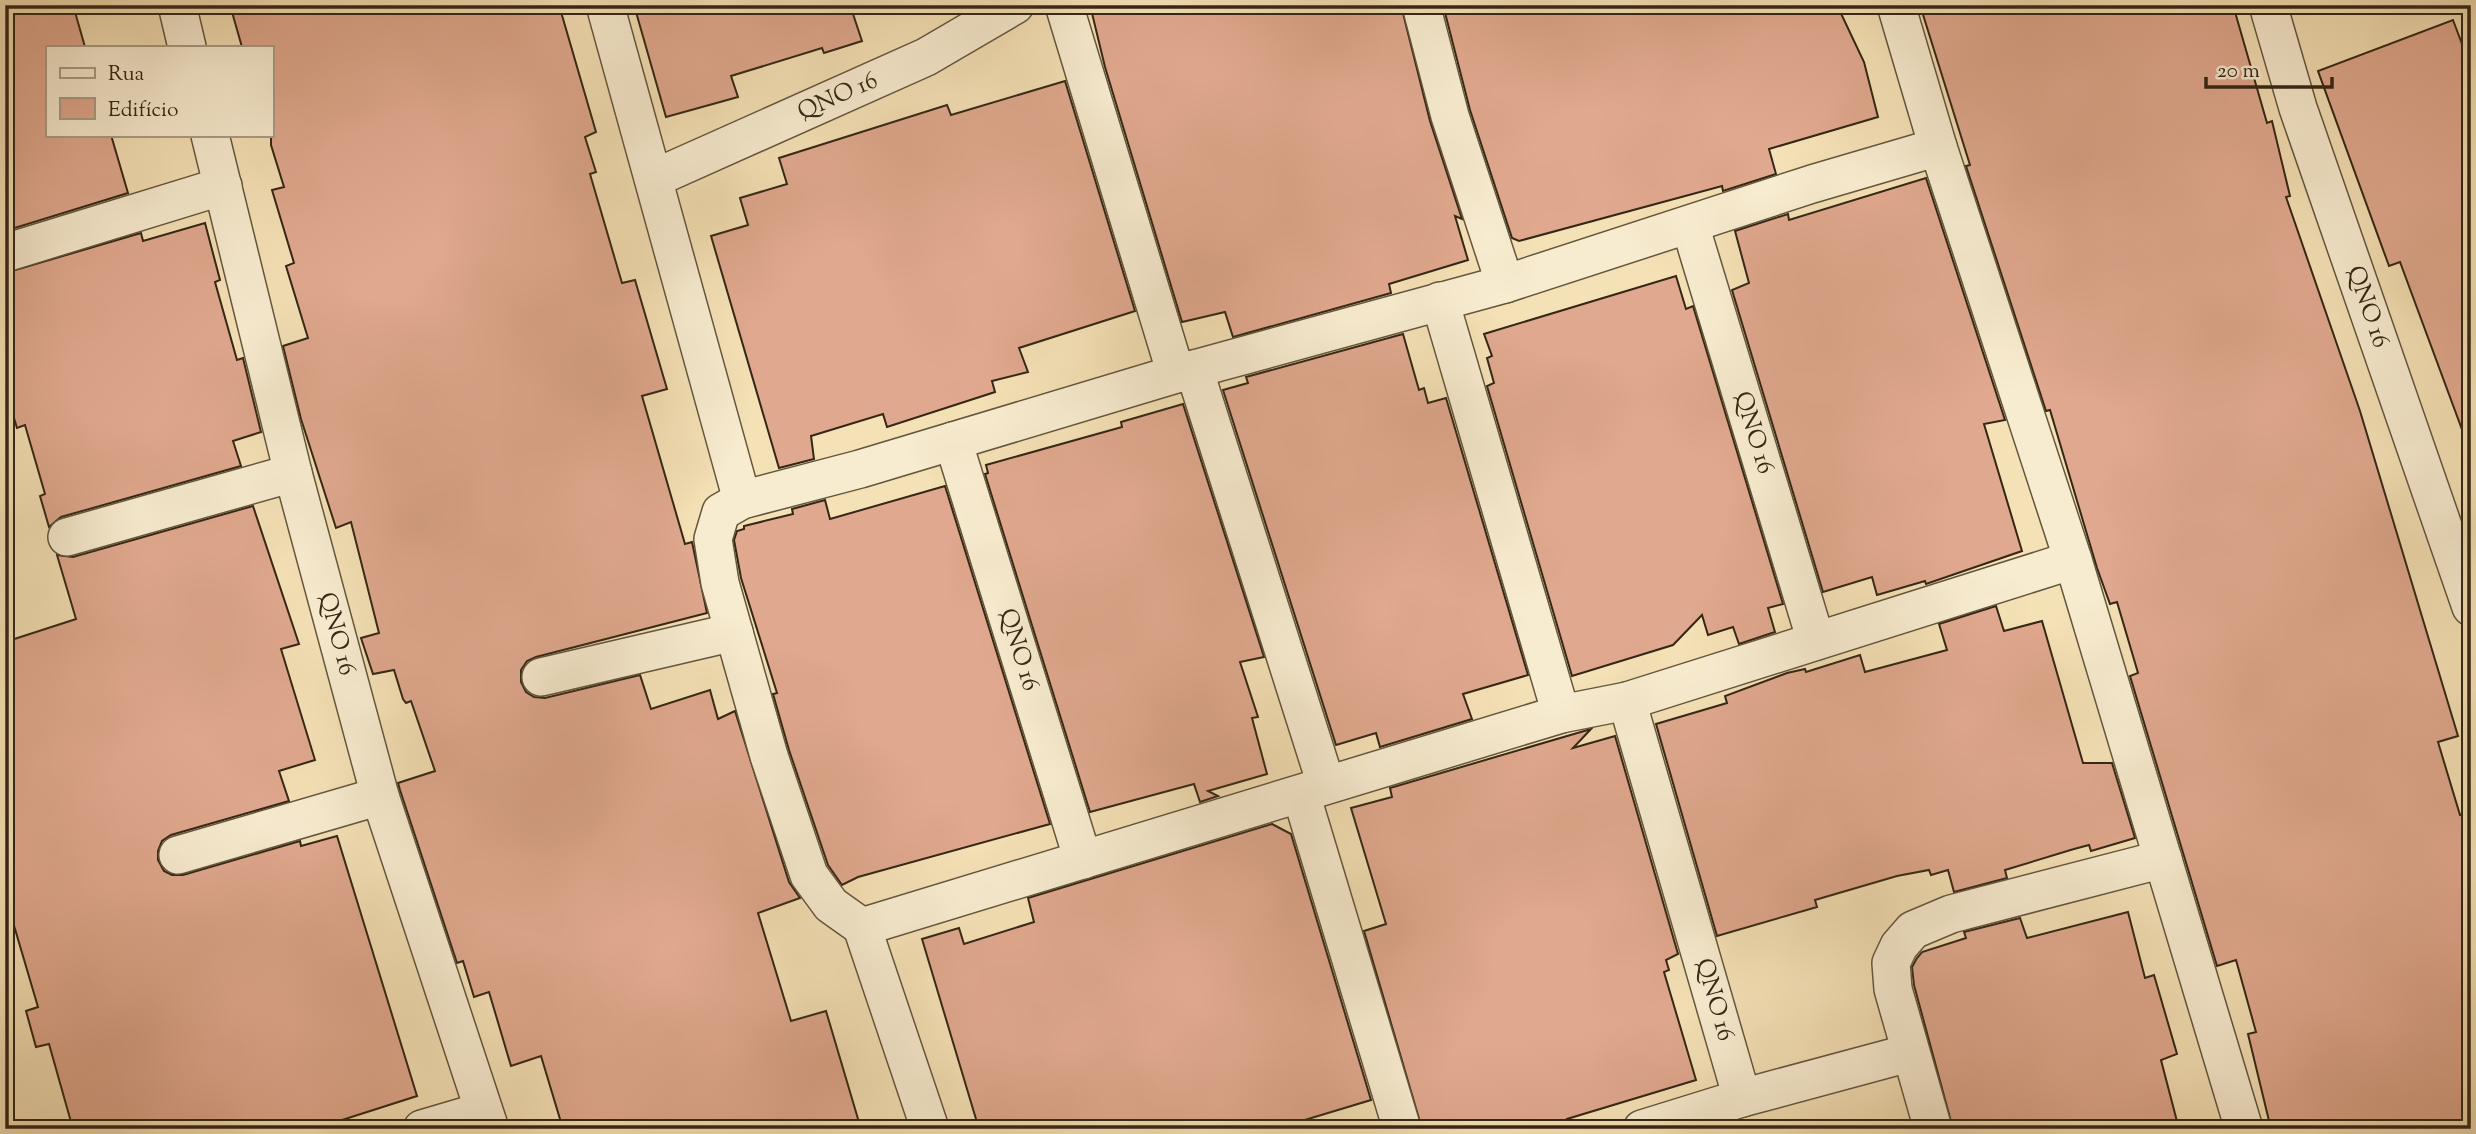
<svg xmlns="http://www.w3.org/2000/svg" width="2476" height="1134" viewBox="0 0 2476 1134" font-family="'Sorts Mill Goudy',serif">
  <style>
    .building { fill: #e0a88e; stroke: #342715; stroke-width: 2 }
    .lines { fill: none; stroke-linecap: round; stroke-linejoin: round }
    .street-casing { stroke: #64563d; stroke-width: 40 }
    .street { stroke: #f8ecd0; stroke-width: 37 }
    .labels { text-anchor: middle; dominant-baseline: central; stroke-width: 5; stroke-linejoin: round; paint-order: stroke }
    .street-label { font-size: 24px; fill: #342715; stroke: #f8ecd0 }
  </style>
  <rect width="100%" height="100%" fill="#f5e1b6"/>
  <filter id="stains"><feTurbulence type="fractalNoise" baseFrequency=".00286" numOctaves="4"/><feColorMatrix values="0 0 0 0 .2 0 0 0 0 .09 0 0 0 0 .02 0 0 0 .5 -.17"/></filter>
  <radialGradient id="worn" r=".72"><stop offset=".6" stop-color="#630" stop-opacity="0"/><stop offset="1" stop-color="#630" stop-opacity=".3"/></radialGradient>
  <g class="building">
    <path d="M5 5H73L85 47H47V135H111L128 193 5 231Z"/>
    <path d="M230 5H559L596 132 585 137 596 172 590 174 622 283 635 280 667 389 642 396 685 544 692 542 707 613 536 657 527 661 521 670V682L526 692 534 697 545 698 640 675 651 709 710 690 718 719 735 711 789 882 800 898 758 913 791 1021 826 1011 861 1129H563L541 1056 511 1066 489 992 474 997 463 961 457 963 400 790 398 783 435 771 411 701 406 703 403 699 394 670 373 674 361 638 379 633 351 522 336 528 301 419 283 346 308 338 286 266 294 263 272 190 284 187 271 145V47H242Z"/>
    <path d="M658 5H850L862 41 824 53 822 48 731 76 738 97 666 117 636 12Z"/>
    <path d="M1090 5H1401L1430 121 1462 219 1455 216 1468 260 1389 284 1391 293 1233 337 1225 312 1182 322 1105 67Z"/>
    <path d="M1443 5H1837L1864 62 1878 117 1769 149 1776 174 1723 191 1722 186 1519 241 1512 238 1470 110Z"/>
    <path d="M1920 5H2233L2267 123 2272 121 2290 196 2286 197 2360 411 2458 736 2438 742 2460 815 2471 812V1129H2271L2248 1034 2256 1032 2236 960 2217 966 2130 676 2138 673 2117 602 2110 604 2097 568 2050 410 2046 411 1966 166 1970 165Z"/>
    <path d="M2453 20 2471 68V443H2467L2400 262 2389 266 2318 71Z"/>
    <path d="M1065 81 1135 311 1019 348 1028 372 992 381 995 392 887 427 883 414 811 436 814 459 779 468 711 236 748 225 740 198 787 184 779 158 947 105 951 115Z"/>
    <path d="M1926 178 2005 420 1984 424 2022 551 1926 584 1925 581 1877 595 1872 577 1823 592 1732 290 1749 283 1735 231 1788 214 1789 220Z"/>
    <path d="M205 223 220 280 215 282 237 360 243 358 261 432 233 441 241 466 61 517 49 527 40 496 45 494 25 425 17 428 5 388V273L141 233 143 241Z"/>
    <path d="M1676 276 1686 309 1693 306 1783 604 1768 608 1775 632 1739 644 1733 627 1708 635 1702 615 1673 645 1572 676 1487 386 1494 383 1487 358 1492 356 1484 334Z"/>
    <path d="M1403 334 1419 390 1424 388 1428 403 1446 398 1528 675 1463 694 1472 719 1380 747 1376 733 1336 745 1223 390 1248 383 1246 377Z"/>
    <path d="M1183 404 1264 657 1240 662 1258 717 1252 718 1267 774 1208 791 1218 796 1200 802 1194 784 1090 812 985 474 988 473 986 465 1122 427 1121 422Z"/>
    <path d="M945 486 1050 824 858 877 842 885 828 865 789 750 773 694 777 693 741 578 734 540 737 531 744 529V526L793 514 792 509 825 500 830 519Z"/>
    <path d="M253 506 299 644 281 649 315 760 279 771 289 801 171 835 162 841 158 851V860L164 871 172 875H183L300 841 301 846 337 836 417 1096 314 1129H73L49 1044 36 1047 26 1011 38 1007 5 895V642L76 619 57 555 73 557Z"/>
    <path d="M1996 606 2004 631 2042 621 2083 763H2112L2135 838 2091 851 2089 845 2074 849 2005 870 2007 878 1954 892 1948 870 1931 875 1929 870 1897 876 1815 900 1817 907 1717 936 1656 724 1727 703 1725 696 1787 673 1805 669 1806 672 1860 655 1865 672 1947 650 1939 624Z"/>
    <path d="M1591 729 1573 748 1615 736 1678 954 1666 960 1669 970 1664 972 1696 1080 1567 1119 1570 1129H1422L1364 931 1386 924 1351 808 1392 797 1390 788Z"/>
    <path d="M1272 824 1291 834 1371 1100 1275 1129H979L922 939 959 928 964 944 1034 922 1028 898Z"/>
    <path d="M2128 912 2145 978 2154 975 2177 1054 2161 1060 2179 1129H1953L1914 985 1912 967 1917 958 1922 952 1966 938 1964 932 2020 918 2027 938Z"/>
  </g>
  <g class="lines">
    <g class="street-casing">
      <g id="street">
        <path d="M177 5 187 47"/>
        <path d="M605 5 742 500"/>
        <path d="M1064 5 1176 374"/>
        <path d="M1421 5 1450 116 1505 284"/>
        <path d="M1896 5 1938 147 2073 560 2244 1129"/>
        <path d="M2268 5 2298 108 2471 607"/>
        <path d="M210 135 293 473 380 796 490 1129"/>
        <path d="M655 178 926 57 1015 5"/>
        <path d="M1690 225 1816 641"/>
        <path d="M5 253 223 186"/>
        <path d="M1440 301 1561 714"/>
        <path d="M1194 369 1326 784"/>
        <path d="M953 441 1083 860"/>
        <path d="M67 537 293 473"/>
        <path d="M541 677 734 632"/>
        <path d="M1627 701 1742 1098"/>
        <path d="M1301 794 1402 1129"/>
        <path d="M178 855 380 796"/>
        <path d="M862 927 1561 714 1627 701 2073 560"/>
        <path d="M422 1129 483 1111"/>
        <path d="M930 1129 862 927 831 905 809 875 769 756 720 583 713 539 721 512 742 500 860 469 1176 374 1505 284 1812 184 1938 147"/>
        <path d="M1642 1129 1742 1098 1909 1053"/>
        <path d="M1933 1129 1893 989 1891 963 1899 946 1913 930 1951 914 2163 859"/>
      </g>
    </g>
    <use href="#street" class="street"/>
  </g>
  <g class="labels">
    <g class="street-label">
      <text transform="translate(838 97) rotate(-24)">QNO 16</text>
      <text transform="translate(2367 307) rotate(71)">QNO 16</text>
      <text transform="translate(1753 433) rotate(73)">QNO 16</text>
      <text transform="translate(336 634) rotate(75)">QNO 16</text>
      <text transform="translate(1018 650) rotate(73)">QNO 16</text>
      <text transform="translate(1714 1000) rotate(74)">QNO 16</text>
    </g>
  </g>
  <rect width="2476" height="1134" fill="none" stroke="#f5e1b6" stroke-width="28"/>
  <rect x="7" y="7" width="2462" height="1120" fill="none" stroke="#342715" stroke-width="3.5"/>
  <rect x="14" y="14" width="2448" height="1106" fill="none" stroke="#342715" stroke-width="2"/>
  <rect x="46" y="46" width="228" height="91" fill="#f8ecd0" stroke="#aa9d85" stroke-width="2"/>
  <rect x="60" y="68" width="35" height="10" fill="#f8ecd0" stroke="#aa9d85" stroke-width="2"/>
  <text x="108" y="80" font-size="21" fill="#342715">Rua</text>
  <rect x="60" y="98" width="35" height="21" fill="#e0a88e" stroke="#aa9d85" stroke-width="2"/>
  <text x="108" y="116" font-size="21" fill="#342715">Edifício</text>
  <path d="M2206 77v10h126v-10" fill="none" stroke="#342715" stroke-width="3.5"/>
  <text x="2217" y="77" font-size="21" fill="#342715" stroke="#f8ecd0" stroke-width="5" paint-order="stroke">20 m</text>
  <rect width="100%" height="100%" filter="url(#stains)"/>
  <rect width="100%" height="100%" fill="url(#worn)"/>
</svg>
